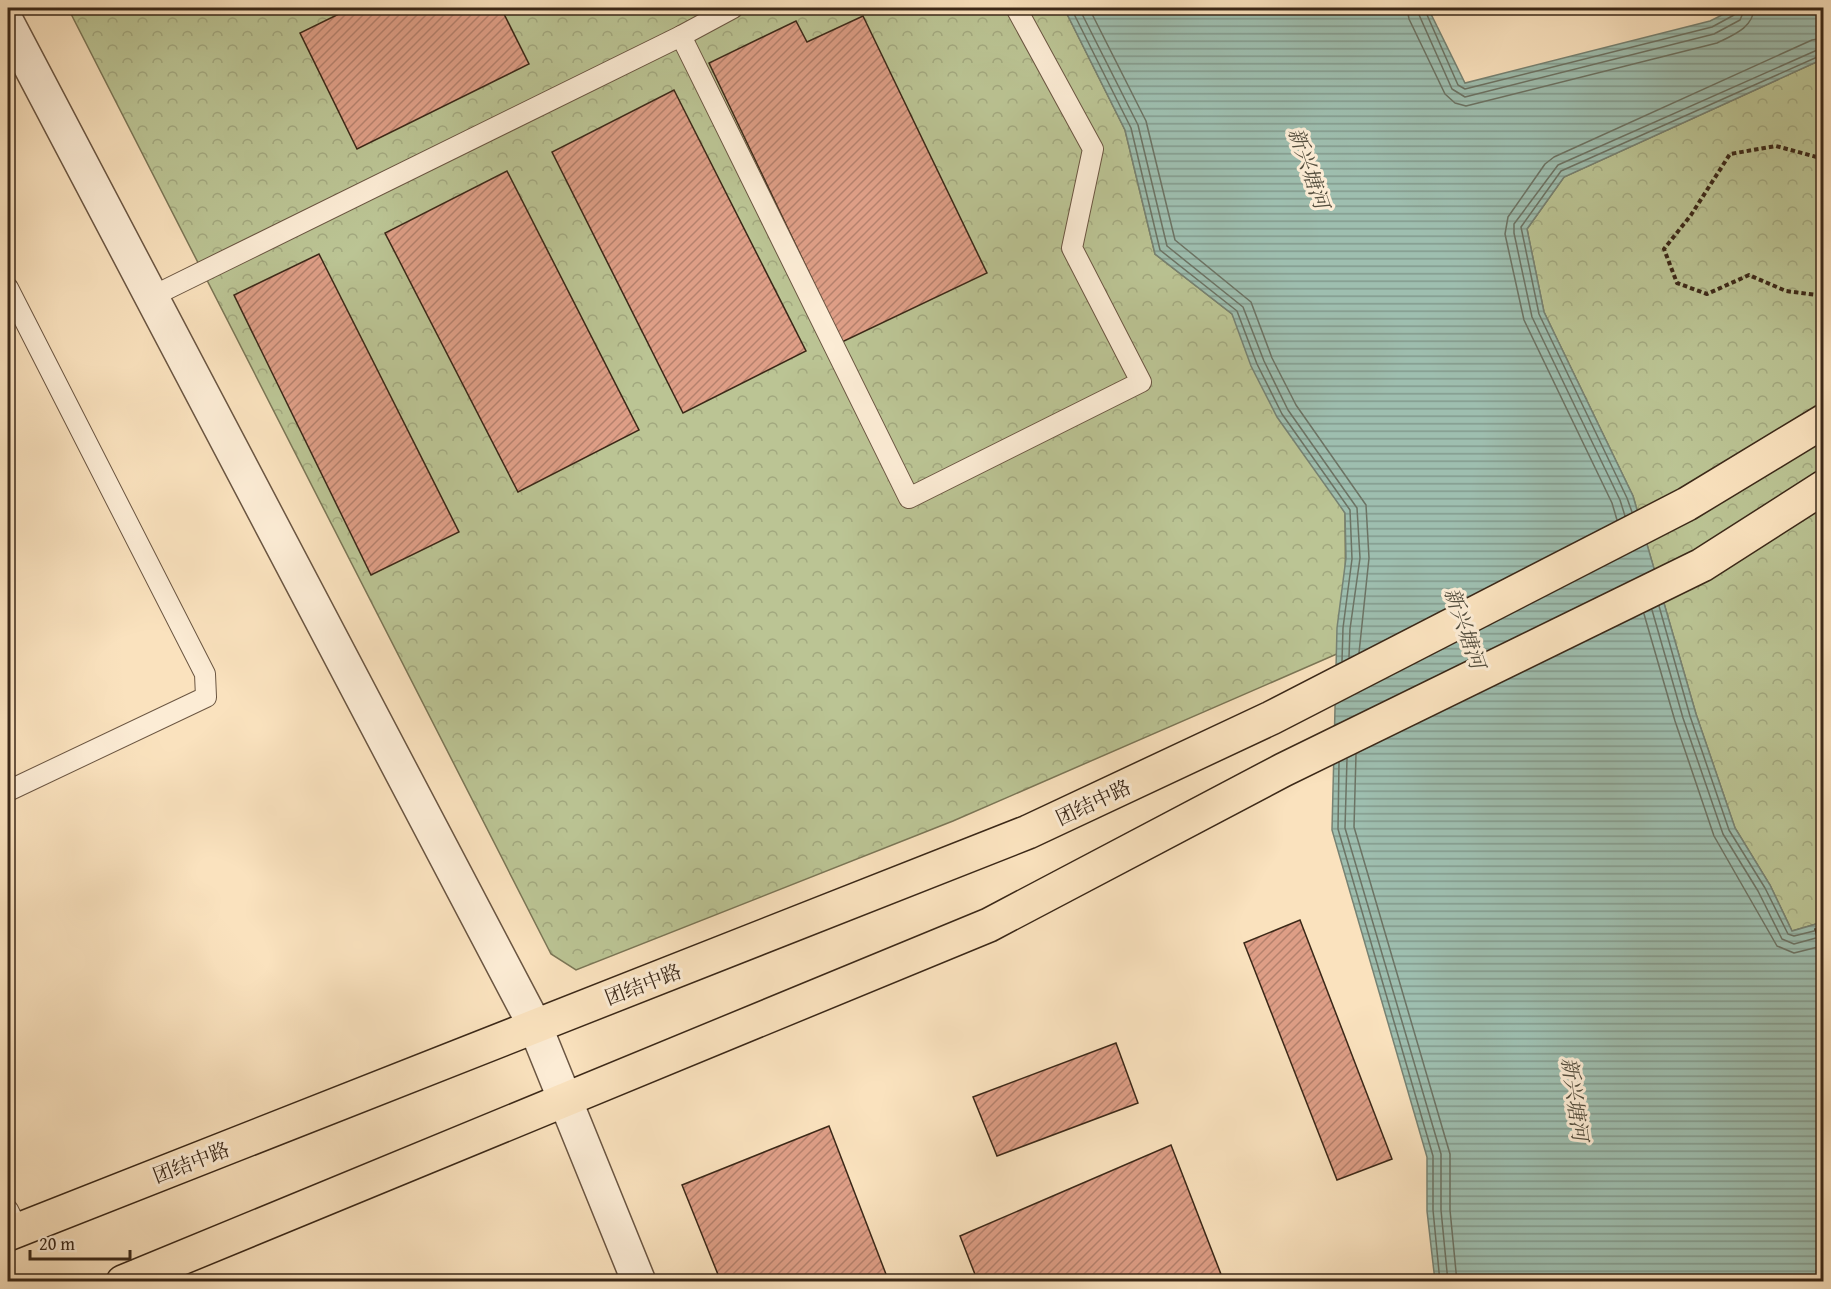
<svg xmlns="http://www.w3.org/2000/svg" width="1831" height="1289" viewBox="0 0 1831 1289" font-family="'Gentium Book Plus','Noto Serif SC',serif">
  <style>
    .park { fill: url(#park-crowns); stroke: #7b7656; stroke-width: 1.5 }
    .water { fill: url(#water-rules); stroke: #768273; stroke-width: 1.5 }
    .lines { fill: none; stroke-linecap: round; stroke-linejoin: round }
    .shore { stroke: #6c7364; stroke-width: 1.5 }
    .building { fill: url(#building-hatch); stroke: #3b2818; stroke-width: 1.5 }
    .lane-casing { stroke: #6b5642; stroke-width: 22 }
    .street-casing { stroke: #6b5642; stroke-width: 36 }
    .primary-casing { stroke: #3b2818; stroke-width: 36 }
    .path { stroke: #3b2818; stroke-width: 4; stroke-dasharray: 4.5 3; stroke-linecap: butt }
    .lane { stroke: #fcecd5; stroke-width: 20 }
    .street { stroke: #fcecd5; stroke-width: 33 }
    .primary { stroke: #fae2be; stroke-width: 33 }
    .labels { text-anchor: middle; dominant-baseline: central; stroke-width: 6; stroke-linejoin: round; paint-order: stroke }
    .street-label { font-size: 20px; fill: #3b2818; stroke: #fcecd5 }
    .water-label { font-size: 21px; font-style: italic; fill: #544e3e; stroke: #fcecd5 }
  </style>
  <defs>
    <pattern id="park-crowns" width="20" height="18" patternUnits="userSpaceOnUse" patternTransform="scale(1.5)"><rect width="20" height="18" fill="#bbc494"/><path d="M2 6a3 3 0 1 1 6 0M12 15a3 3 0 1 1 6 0" fill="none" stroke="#a2a87f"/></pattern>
    <pattern id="water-rules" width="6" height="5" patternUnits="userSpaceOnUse" patternTransform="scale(1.5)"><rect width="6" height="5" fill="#9ebeaf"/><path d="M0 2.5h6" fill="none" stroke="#829a8d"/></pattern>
    <pattern id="building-hatch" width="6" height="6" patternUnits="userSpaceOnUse" patternTransform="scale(1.5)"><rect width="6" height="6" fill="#de9e86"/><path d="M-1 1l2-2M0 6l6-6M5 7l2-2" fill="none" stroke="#b5816d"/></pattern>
  </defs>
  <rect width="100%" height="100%" fill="#fae2be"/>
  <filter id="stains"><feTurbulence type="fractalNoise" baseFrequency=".00333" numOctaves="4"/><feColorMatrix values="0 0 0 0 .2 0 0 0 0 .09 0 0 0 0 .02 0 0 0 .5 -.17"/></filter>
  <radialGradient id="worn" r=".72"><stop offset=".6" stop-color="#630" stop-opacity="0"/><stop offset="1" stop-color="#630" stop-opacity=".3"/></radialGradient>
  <g class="park">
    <path d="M68 8H1064L1125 130 1155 254 1232 314 1345 513 1346 650 953 821 576 970 551 954Z"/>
    <path d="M1823 59V922L1792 931 1770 885 1735 828 1696 714 1633 496 1544 312 1527 229 1564 177Z"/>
  </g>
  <path class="water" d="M1064 8H1428L1465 83 1710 21 1736 8H1823V59L1564 177 1527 229 1544 312 1633 496 1696 714 1735 828 1770 885 1792 931 1823 922V1281H1435L1427 1211V1157L1332 830 1337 628 1346 558 1345 513 1277 417 1251 366 1232 314 1155 254 1125 130Z"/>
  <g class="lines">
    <g class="shore">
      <path d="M1071 8 1131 128 1160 250 1237 311 1257 364 1282 414 1350 510 1352 559 1343 628 1342 661"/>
      <path d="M1079 8 1138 125 1167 246 1243 307 1264 361 1288 410 1357 508 1360 558 1350 629 1349 657"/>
      <path d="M1089 8 1146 121 1175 240 1251 302 1272 358 1296 405 1366 505 1369 558 1359 653"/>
      <path d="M1407 8 1409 19 1445 94 1455 103 1466 106 1717 43C1733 35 1753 28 1754 8"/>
      <path d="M1416 8 1452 89 1465 97 1714 34 1740 20 1745 8"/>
      <path d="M1424 8 1458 85 1465 89 1712 27 1734 15 1737 8"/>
      <path d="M1632 512 1627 498 1539 314 1521 227 1561 171 1824 54"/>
      <path d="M1625 516 1620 500 1532 317 1514 233V224L1558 165 1824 47"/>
      <path d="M1617 520 1612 503 1524 320 1505 234 1508 217 1545 164 1554 157 1812 40 1824 38"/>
      <path d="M1659 606 1690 716 1729 830 1765 888 1788 934 1794 936 1814 931"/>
      <path d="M1652 610 1683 718 1723 834 1758 891 1782 939 1794 944 1816 938"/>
      <path d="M1644 614 1675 721 1714 836 1777 946 1794 953 1818 947"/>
      <path d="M1356 754 1354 827 1450 1154V1210L1457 1282"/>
      <path d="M1347 759 1345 828 1441 1154V1210L1448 1282"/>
      <path d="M1339 762 1338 829 1433 1156V1210L1440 1282"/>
    </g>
  </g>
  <g class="building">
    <path d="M351 8H501L529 64 357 149 300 33Z"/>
    <path d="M863 16 987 273 842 342 709 63 796 21 807 42Z"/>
    <path d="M674 90 806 351 683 413 552 152Z"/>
    <path d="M507 171 639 430 518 492 385 233Z"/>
    <path d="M319 254 459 532 371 575 234 295Z"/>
    <path d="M1300 920 1392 1159 1337 1180 1244 943Z"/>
    <path d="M1824 927V964L1815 929Z"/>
    <path d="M1116 1043 1138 1103 997 1156 973 1097Z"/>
    <path d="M829 1126 889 1282H721L682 1185Z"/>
    <path d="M1171 1145 1224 1282H978L960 1236Z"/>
  </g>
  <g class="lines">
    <g class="lane-casing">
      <g id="lane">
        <path d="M681 36 909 498 1141 382 1072 248 1093 149 1016 8"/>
        <path d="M8 288 205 674 206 697 8 791"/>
        <path d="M151 297 681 36 733 8"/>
        <path d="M8 1210 18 1230"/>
      </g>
    </g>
    <g class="street-casing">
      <path id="street" d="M8 24 535 1026 639 1282"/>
    </g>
    <g class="primary-casing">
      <g id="primary">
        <path d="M8 1234 1028 832 1271 718 1687 504 1824 421"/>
        <path d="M123 1282 989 925 1283 770 1702 565 1824 487"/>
      </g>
    </g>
    <path class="path" d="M1824 159 1776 146 1730 154 1691 215 1664 249 1677 283 1707 294 1749 275 1786 291 1824 296"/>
    <use href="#lane" class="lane"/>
    <use href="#street" class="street"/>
    <use href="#primary" class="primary"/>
  </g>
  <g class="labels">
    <g class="street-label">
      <text transform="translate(1093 802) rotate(-25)">团结中路</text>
      <text transform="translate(643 984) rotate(-21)">团结中路</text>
      <text transform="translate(191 1162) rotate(-21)">团结中路</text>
    </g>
    <g class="water-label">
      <text transform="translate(1309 168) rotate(71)">新兴塘河</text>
      <text transform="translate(1465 628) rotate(71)">新兴塘河</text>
      <text transform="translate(1575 1099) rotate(82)">新兴塘河</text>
    </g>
  </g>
  <rect width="1831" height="1289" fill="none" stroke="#fae2be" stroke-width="30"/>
  <rect x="9" y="9" width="1813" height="1271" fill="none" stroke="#3b2818" stroke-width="3"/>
  <rect x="15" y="15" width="1801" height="1259" fill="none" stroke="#3b2818" stroke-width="1.5"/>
  <path d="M30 1250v9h100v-9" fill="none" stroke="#3b2818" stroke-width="3"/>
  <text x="39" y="1250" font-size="18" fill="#3b2818" stroke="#fcecd5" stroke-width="4.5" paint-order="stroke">20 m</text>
  <rect width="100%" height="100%" filter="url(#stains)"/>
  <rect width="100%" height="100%" fill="url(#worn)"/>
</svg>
